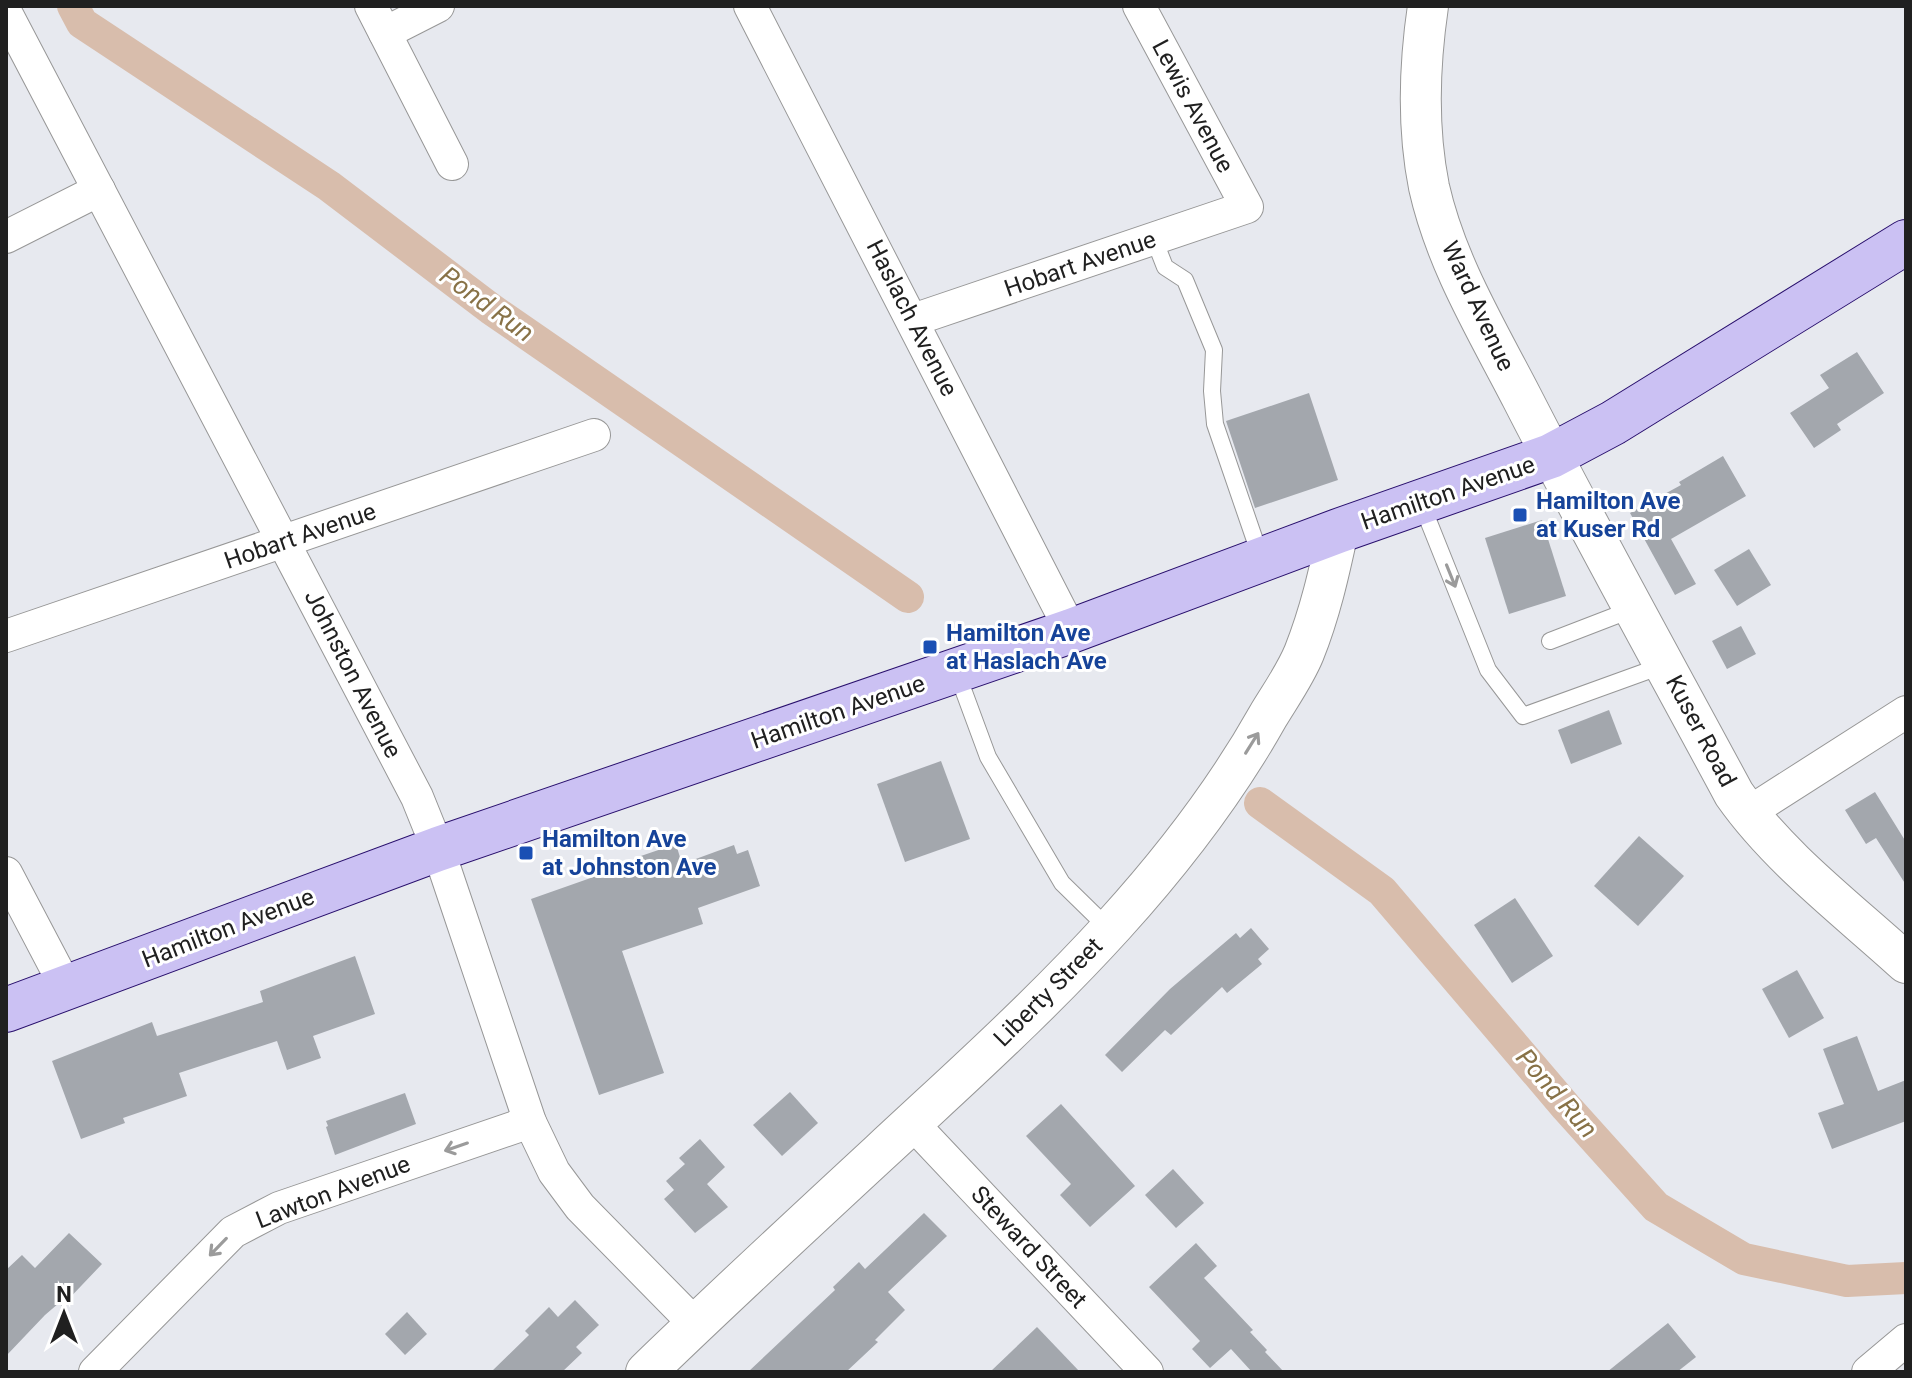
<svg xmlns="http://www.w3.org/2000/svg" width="1912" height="1378" viewBox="0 0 1912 1378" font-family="Roboto,sans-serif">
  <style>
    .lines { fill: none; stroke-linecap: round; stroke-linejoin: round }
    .canal { stroke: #d8bdac; stroke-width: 32 }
    .building { fill: #a3a7ad }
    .service-casing { stroke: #979797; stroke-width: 18 }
    .minor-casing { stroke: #979797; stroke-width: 34 }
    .tertiary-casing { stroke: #979797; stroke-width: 42 }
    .secondary-casing { stroke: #29106d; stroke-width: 46 }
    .service { stroke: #fff; stroke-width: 16 }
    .minor { stroke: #fff; stroke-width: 32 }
    .tertiary { stroke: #fff; stroke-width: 40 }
    .secondary { stroke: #cbc1f3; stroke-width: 44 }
    .oneway { stroke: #9b9b9b }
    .transit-dot { fill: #1a4fb4; stroke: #fff; stroke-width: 3 }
    .labels { text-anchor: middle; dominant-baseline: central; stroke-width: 6; stroke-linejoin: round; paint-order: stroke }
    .street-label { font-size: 24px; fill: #202020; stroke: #fff }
    .transit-label { font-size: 24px; font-weight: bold; fill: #164399; stroke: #fff; text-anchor: start }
    .water-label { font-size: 26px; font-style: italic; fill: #887247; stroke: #fff }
  </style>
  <rect width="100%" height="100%" fill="#e7e9ef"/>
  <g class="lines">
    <g class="canal">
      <path d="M73 6 82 23 329 186 491 309 908 597"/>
      <path d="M1260 803 1382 891 1566 1107 1656 1207 1744 1259 1847 1281 1906 1278"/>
    </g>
  </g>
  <g class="building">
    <path d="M1857 352 1884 393 1837 424 1841 430 1814 448 1790 413 1829 388 1820 375Z"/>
    <path d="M1309 393 1338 480 1255 508 1226 421Z"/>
    <path d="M1723 456 1746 496 1671 539 1696 584 1675 595 1630 513 1681 485 1679 482Z"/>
    <path d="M1542 520 1566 596 1509 614 1485 538Z"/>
    <path d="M1749 549 1771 585 1737 606 1714 570Z"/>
    <path d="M1741 626 1756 654 1727 669 1712 641Z"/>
    <path d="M1609 710 1622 744 1571 764 1558 730Z"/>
    <path d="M941 761 970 839 905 862 877 784Z"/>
    <path d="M1875 792 1906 842V885L1876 838 1866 844 1845 810Z"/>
    <path d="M1639 836 1684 876 1638 926 1594 886Z"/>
    <path d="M676 844 682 864 734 845 737 854 748 850 760 886 698 908 703 924 622 951 664 1073 599 1095 531 899 636 862 635 858Z"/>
    <path d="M1515 898 1553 956 1512 983 1474 925Z"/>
    <path d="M1251 928 1269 949 1258 959 1262 964 1227 993 1222 987 1171 1035 1165 1030 1122 1072 1105 1055 1170 989 1236 933 1240 938Z"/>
    <path d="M355 956 375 1014 313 1036 321 1058 287 1070 277 1041 179 1073 187 1096 123 1118 125 1123 81 1139 52 1061 152 1022 157 1036 263 1002 260 991Z"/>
    <path d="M1797 970 1824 1018 1789 1038 1762 989Z"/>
    <path d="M1857 1036 1878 1091 1906 1080V1121L1832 1149 1818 1113 1844 1104 1823 1049Z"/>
    <path d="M790 1092 818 1123 782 1156 753 1125Z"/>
    <path d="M405 1093 416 1124 335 1155 326 1127 328 1126 326 1121Z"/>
    <path d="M1061 1104 1135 1186 1090 1227 1060 1195 1071 1184 1026 1136Z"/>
    <path d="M700 1139 725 1167 707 1184 728 1207 695 1233 664 1199 674 1190 666 1181 685 1164 679 1158Z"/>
    <path d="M1173 1169 1204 1203 1176 1228 1145 1195Z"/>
    <path d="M924 1213 947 1236 888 1292 905 1310 875 1340 878 1342 846 1372H748L835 1290 833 1287 859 1262 865 1269Z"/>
    <path d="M69 1233 102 1264 62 1306 59 1303 45 1315 6 1356V1270L22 1255 35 1268Z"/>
    <path d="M1196 1243 1217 1266 1204 1278 1253 1330 1250 1332 1267 1350 1265 1352 1284 1372H1252L1231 1349 1210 1368 1192 1349 1200 1341 1149 1287Z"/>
    <path d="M575 1300 599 1325 576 1347 582 1353 562 1372H491L529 1335 525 1331 549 1307 558 1317Z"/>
    <path d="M407 1312 427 1334 405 1355 385 1334Z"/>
    <path d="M1668 1323 1696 1357 1677 1372H1607Z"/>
    <path d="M1037 1327 1080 1372H990Z"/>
  </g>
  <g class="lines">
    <g class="service-casing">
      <g id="service">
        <path d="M1154 239 1165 267 1185 280 1214 350 1212 391 1215 424 1261 558"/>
        <path d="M1422 505 1488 670 1523 716 1664 665"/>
        <path d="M1550 641 1633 609"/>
        <path d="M957 673 988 757 1062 883 1109 929"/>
      </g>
    </g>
    <g class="minor-casing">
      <g id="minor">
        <path d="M371 6 452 164"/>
        <path d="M750 6 1071 631"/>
        <path d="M6 13 417 797 438 849 530 1122 554 1172 580 1207 695 1324"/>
        <path d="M385 33 438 6"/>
        <path d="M6 237 99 190"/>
        <path d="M913 320 1247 207 1139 6"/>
        <path d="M6 636 594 435"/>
        <path d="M1748 813 1906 712"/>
        <path d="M6 873 67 989"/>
        <path d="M912 1123 1147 1372"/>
        <path d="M95 1372 233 1232 279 1208 530 1122"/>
        <path d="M1868 1372 1906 1340"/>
      </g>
    </g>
    <g class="tertiary-casing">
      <g id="tertiary">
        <path d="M1428 6C1419 67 1417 127 1429 187 1446 263 1487 330 1522 398 1590 531 1663 662 1734 794 1779 858 1848 910 1906 963"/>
        <path d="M646 1372C739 1282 834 1195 929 1107 1056 990 1182 869 1268 716 1280 696 1295 675 1304 653 1320 613 1329 573 1338 531"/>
      </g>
    </g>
    <g class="secondary-casing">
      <path id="secondary" d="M6 1010 438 849 1071 631 1338 531 1551 456 1613 423 1906 242"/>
    </g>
    <use href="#service" class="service"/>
    <use href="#minor" class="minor"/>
    <use href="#tertiary" class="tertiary"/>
    <use href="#secondary" class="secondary"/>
  </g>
  <defs><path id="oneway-shaft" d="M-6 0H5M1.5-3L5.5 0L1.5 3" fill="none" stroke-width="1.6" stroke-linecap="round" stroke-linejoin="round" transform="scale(2)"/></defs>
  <g class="oneway">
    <use href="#oneway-shaft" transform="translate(1451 576) rotate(68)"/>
    <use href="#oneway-shaft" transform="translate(1252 743) rotate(-58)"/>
    <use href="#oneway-shaft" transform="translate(456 1147) rotate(161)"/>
    <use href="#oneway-shaft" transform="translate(218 1247) rotate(134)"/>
  </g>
  <g class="transit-dot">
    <rect x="1512" y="507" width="16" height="16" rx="4"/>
    <rect x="922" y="639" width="16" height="16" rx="4"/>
    <rect x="518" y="845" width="16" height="16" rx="4"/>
  </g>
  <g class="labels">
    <g class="street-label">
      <text transform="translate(1193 106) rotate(62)">Lewis Avenue</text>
      <text transform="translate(1080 264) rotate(-19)">Hobart Avenue</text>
      <text transform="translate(1478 306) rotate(65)">Ward Avenue</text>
      <text transform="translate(912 318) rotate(63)">Haslach Avenue</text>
      <text transform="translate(1448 493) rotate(-19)">Hamilton Avenue</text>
      <text transform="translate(300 536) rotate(-19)">Hobart Avenue</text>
      <text transform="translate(353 674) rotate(63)">Johnston Avenue</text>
      <text transform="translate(838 712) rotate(-19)">Hamilton Avenue</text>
      <text transform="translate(1701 731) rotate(62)">Kuser Road</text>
      <text transform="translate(228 928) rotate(-21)">Hamilton Avenue</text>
      <text transform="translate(1048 992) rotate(-45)">Liberty Street</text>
      <text transform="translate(333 1192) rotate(-21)">Lawton Avenue</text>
      <text transform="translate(1029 1247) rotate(47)">Steward Street</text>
    </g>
    <g class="transit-label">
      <text x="1536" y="501">Hamilton Ave<tspan x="1536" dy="28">at Kuser Rd</tspan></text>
      <text x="946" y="633">Hamilton Ave<tspan x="946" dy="28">at Haslach Ave</tspan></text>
      <text x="542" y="839">Hamilton Ave<tspan x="542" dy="28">at Johnston Ave</tspan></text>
    </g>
    <g class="water-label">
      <text transform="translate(487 304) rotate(36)">Pond Run</text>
      <text transform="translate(1557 1093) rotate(49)">Pond Run</text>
    </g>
  </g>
  <rect width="1912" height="1378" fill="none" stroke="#202020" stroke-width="16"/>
  <g transform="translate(64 1314)" stroke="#ffffff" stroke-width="6" paint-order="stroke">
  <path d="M0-6L14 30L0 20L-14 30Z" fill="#202020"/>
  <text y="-12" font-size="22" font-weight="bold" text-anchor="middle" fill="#202020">N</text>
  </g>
</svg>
